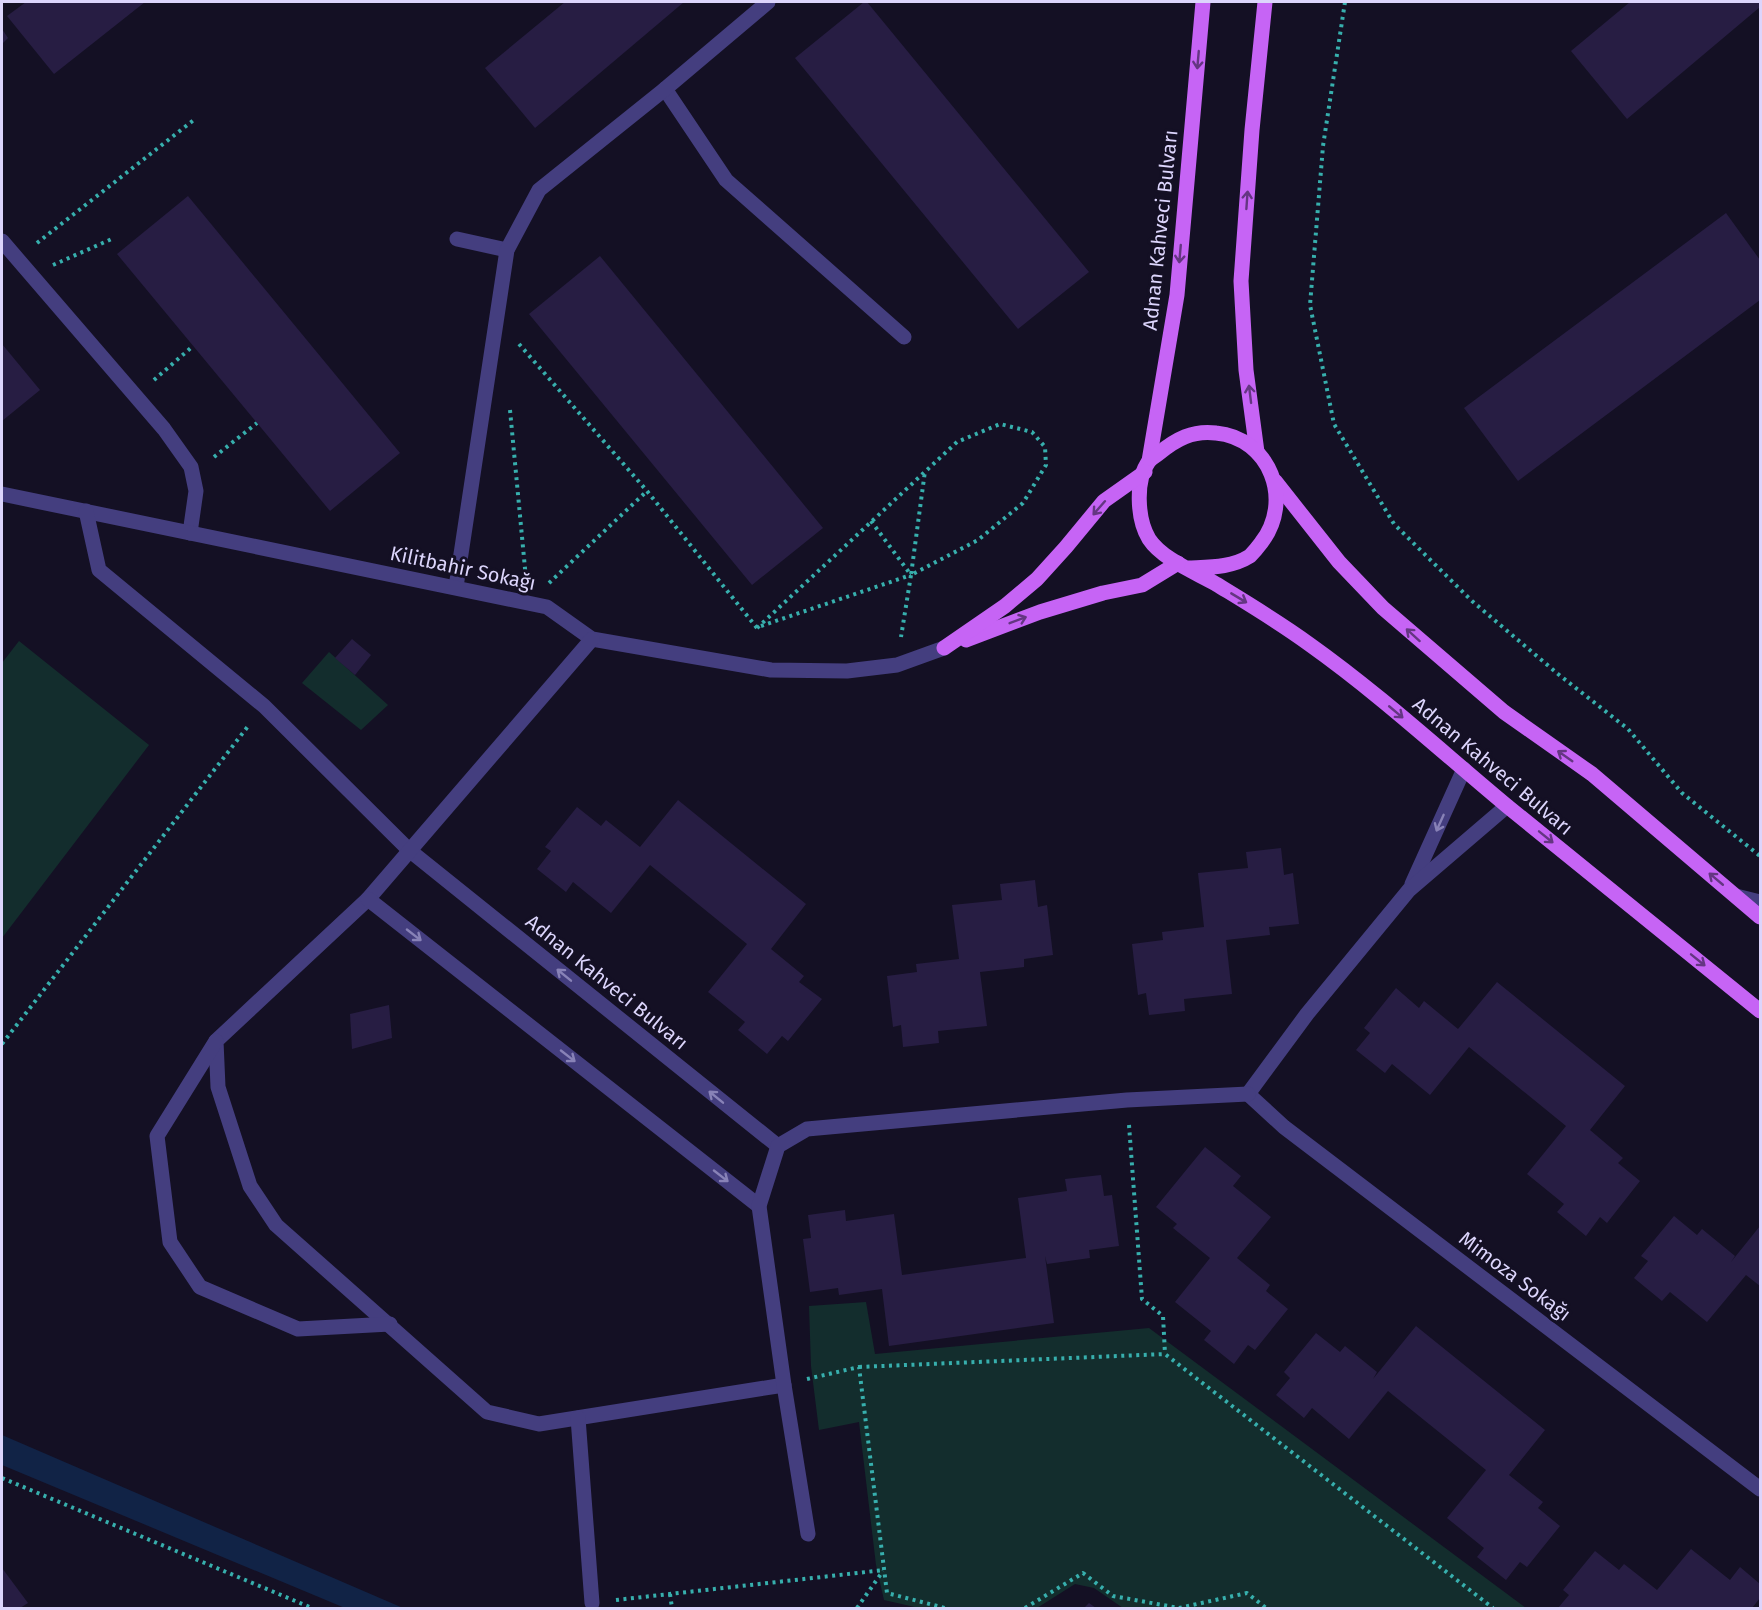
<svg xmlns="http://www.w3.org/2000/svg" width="1762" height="1610" viewBox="0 0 1762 1610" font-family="'Fira Sans',sans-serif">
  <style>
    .green { fill: #132d2d }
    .water { fill: #112346 }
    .building { fill: #271d43 }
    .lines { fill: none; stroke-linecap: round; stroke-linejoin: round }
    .path { stroke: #37afad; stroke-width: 4; stroke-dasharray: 3 4.5; stroke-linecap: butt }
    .lane { stroke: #443e7f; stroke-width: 15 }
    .street { stroke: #443e7f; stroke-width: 15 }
    .primary { stroke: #c664f5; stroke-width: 15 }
    .oneway { stroke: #643682 }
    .oneway2 { stroke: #8882b7 }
    .labels { text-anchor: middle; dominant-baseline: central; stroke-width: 6; stroke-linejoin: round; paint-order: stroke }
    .street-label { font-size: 20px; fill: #dcd5fc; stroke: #141024 }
  </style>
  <rect width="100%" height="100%" fill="#141024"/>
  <g class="green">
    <path d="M19 641 149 745 2 938V663Z"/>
    <path d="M329 652 388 705 361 730 302 683Z"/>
    <path d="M866 1302 875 1354 1149 1328 1526 1608H1123L1094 1588 1075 1584 1037 1608H919L884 1600 876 1565 859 1422 819 1430 811 1366 809 1306Z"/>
  </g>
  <path class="water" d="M2 1435 403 1608H345L2 1465Z"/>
  <g class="building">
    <path d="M26 2H145L54 74 7 16Z"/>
    <path d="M565 2H684L535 128 485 68Z"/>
    <path d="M864 2H867L1089 272 1018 329 795 58Z"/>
    <path d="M1630 2H1760V7L1627 119 1571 51Z"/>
    <path d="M2 29 8 38 2 44Z"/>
    <path d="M188 196 400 453 330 511 117 254Z"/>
    <path d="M1726 213 1760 260V300L1518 481 1464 408Z"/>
    <path d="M600 256 823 528 752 585 529 314Z"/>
    <path d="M2 344 40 390 2 421Z"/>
    <path d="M352 639 371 655 355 675 335 658Z"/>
    <path d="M678 800 806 904 771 949 804 976 799 982 822 999 788 1041 782 1036 767 1054 738 1030 745 1022 708 992 747 944 650 865 611 913 573 882 566 892 537 869 551 851 545 847 577 807 601 826 606 820 640 847Z"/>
    <path d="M1281 848 1284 875 1293 873 1299 924 1269 927 1270 935 1226 940 1232 994 1184 999 1185 1011 1149 1015 1146 993 1138 995 1132 944 1163 940 1162 932 1204 927 1198 873 1248 868 1246 852Z"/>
    <path d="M1035 880 1038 907 1047 905 1053 955 1024 959V967L980 972 987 1026 938 1031 939 1043 903 1047 901 1025 893 1027 887 976 917 972 916 964 959 959 952 905 1002 900 1000 884Z"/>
    <path d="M1497 982 1625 1086 1590 1130 1623 1158 1618 1163 1640 1181 1607 1223 1600 1217 1586 1236 1557 1212 1564 1204 1527 1174 1566 1126 1469 1047 1430 1095 1392 1064 1385 1073 1356 1050 1370 1033 1364 1028 1396 988 1419 1008 1424 1001 1458 1029Z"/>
    <path d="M389 1005 392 1038 352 1049 350 1014Z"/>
    <path d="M1205 1147 1241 1176 1233 1186 1271 1217 1237 1258 1270 1285 1266 1291 1288 1309 1255 1350 1248 1345 1234 1364 1204 1340 1211 1331 1175 1302 1210 1258 1173 1228 1177 1224 1156 1207Z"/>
    <path d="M1101 1175 1104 1196 1112 1195 1119 1246 1089 1250 1090 1258 1047 1264 1045 1256 1054 1323 889 1346 882 1289 839 1295 838 1288 810 1292 803 1239 811 1238 808 1215 845 1210 846 1221 894 1214 902 1275 1026 1258 1018 1198 1067 1191 1065 1179Z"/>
    <path d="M1674 1216 1697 1235 1702 1229 1735 1256 1731 1262 1760 1226V1286L1746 1275 1707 1322 1670 1292 1662 1301 1634 1278 1648 1261 1641 1256Z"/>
    <path d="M1416 1326 1545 1430 1509 1475 1543 1502 1538 1508 1560 1526 1527 1567 1520 1562 1506 1580 1477 1557 1484 1548 1447 1518 1486 1470 1388 1391 1349 1439 1312 1408 1304 1418 1276 1395 1290 1378 1284 1372 1316 1333 1340 1352 1345 1346 1377 1372 1373 1379Z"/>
    <path d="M1691 1549 1730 1580 1740 1567 1760 1584V1598L1752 1608H1558L1569 1595 1563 1590 1595 1551 1619 1570 1624 1564 1657 1590Z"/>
    <path d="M2 1568 28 1603 20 1608H2Z"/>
    <path d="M1089 1603 1096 1608H1084Z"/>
  </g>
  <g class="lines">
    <g class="path">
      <path d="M1345 2 1323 146 1310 305 1334 424 1394 524 1472 601 1558 674 1628 729 1682 793 1760 856"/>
      <path d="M37 243 195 119"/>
      <path d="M53 265 114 238"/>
      <path d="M519 344 647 491 757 628"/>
      <path d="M154 380 193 346"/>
      <path d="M510 410 526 579"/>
      <path d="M214 457 257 423"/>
      <path d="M871 521 911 575 901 637"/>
      <path d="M549 583 647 491"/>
      <path d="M761 626 911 575"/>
      <path d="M757 628 957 442 1000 424 1032 432 1045 447 1046 465 1023 503 978 540 911 575 925 471"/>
      <path d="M2 1044 249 725"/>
      <path d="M1129 1125 1142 1299 1163 1316 1165 1354"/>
      <path d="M859 1367 1165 1354 1493 1608"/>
      <path d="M807 1379 859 1367 887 1593 945 1608"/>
      <path d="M2 1478 312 1608"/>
      <path d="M670 1594 672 1608"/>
      <path d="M616 1600 884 1570"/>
      <path d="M857 1608 883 1571"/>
      <path d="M1025 1608 1083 1573 1113 1596 1179 1608 1247 1593 1266 1608"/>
    </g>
    <g class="lane">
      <path d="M665 89 726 180 904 337"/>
      <path d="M457 239 507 250"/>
      <path d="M2 241 164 429 191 467 196 491 190 533"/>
      <path d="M456 587 507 250 539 190 665 89 768 2"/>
    </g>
    <g class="street">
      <path d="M2 494 547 607 592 639 771 670 847 671 897 665 944 648"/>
      <path d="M86 511 99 570 264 706 409 850 778 1146"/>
      <path d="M592 639 368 899 216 1041 218 1087 250 1186 276 1225 487 1412 539 1424 784 1385"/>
      <path d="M1412 884 1464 769"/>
      <path d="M1736 896 1760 902"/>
      <path d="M368 899 759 1206"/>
      <path d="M216 1041 157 1136 170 1242 200 1287 298 1329 390 1324"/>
      <path d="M1248 1094 1284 1127 1760 1489"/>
      <path d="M1248 1094 1307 1014 1409 890 1507 806"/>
      <path d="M578 1418 592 1603"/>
      <path d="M808 1534 784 1385 759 1206 778 1146 807 1129 1127 1100 1248 1094"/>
    </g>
    <g class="primary">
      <path d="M1257 452 1246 370 1241 281 1252 130 1265 2"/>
      <path d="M1149 461 1177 295 1203 2"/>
      <path d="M1275 481 1339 562 1383 608 1504 712 1592 774 1760 917"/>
      <path d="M1188 568C1210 567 1231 568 1250 556 1254 552 1258 547 1261 543 1294 501 1270 438 1216 433 1193 430 1176 439 1158 454 1155 456 1152 458 1149 461 1135 480 1137 519 1149 539 1162 559 1195 572 1216 584 1247 603 1279 622 1309 644 1378 693 1441 751 1507 806 1591 875 1676 942 1760 1011"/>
      <path d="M966 640 1040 612 1103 593 1142 585 1178 563"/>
      <path d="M944 648 1005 606 1037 579 1066 547 1104 501 1145 472"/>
    </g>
  </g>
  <defs><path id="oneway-shaft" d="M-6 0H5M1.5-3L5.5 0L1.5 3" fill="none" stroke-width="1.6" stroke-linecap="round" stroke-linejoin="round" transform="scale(1.5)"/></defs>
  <g class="oneway">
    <use href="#oneway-shaft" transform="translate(1198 60) rotate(95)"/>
    <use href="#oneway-shaft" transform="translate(1247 200) rotate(-86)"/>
    <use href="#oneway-shaft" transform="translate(1180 254) rotate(95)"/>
    <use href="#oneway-shaft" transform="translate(1250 394) rotate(-97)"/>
    <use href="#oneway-shaft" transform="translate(1099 508) rotate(131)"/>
    <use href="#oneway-shaft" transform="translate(1239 598) rotate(31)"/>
    <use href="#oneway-shaft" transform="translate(1018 620) rotate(-21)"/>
    <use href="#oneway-shaft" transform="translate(1413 635) rotate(-138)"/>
    <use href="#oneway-shaft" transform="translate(1396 712) rotate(40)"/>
    <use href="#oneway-shaft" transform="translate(1565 756) rotate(-145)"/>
    <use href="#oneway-shaft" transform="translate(1546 837) rotate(39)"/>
    <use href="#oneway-shaft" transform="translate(1716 879) rotate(-140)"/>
    <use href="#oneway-shaft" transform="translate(1698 960) rotate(39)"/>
  </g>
  <g class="oneway2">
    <use href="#oneway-shaft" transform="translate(1440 823) rotate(114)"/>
    <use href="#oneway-shaft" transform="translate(414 935) rotate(38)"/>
    <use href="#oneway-shaft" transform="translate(564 975) rotate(-141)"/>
    <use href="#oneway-shaft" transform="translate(568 1056) rotate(38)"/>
    <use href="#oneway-shaft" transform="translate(716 1097) rotate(-141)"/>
    <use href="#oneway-shaft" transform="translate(721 1176) rotate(38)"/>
  </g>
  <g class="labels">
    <g class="street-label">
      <text transform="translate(1160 230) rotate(-84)">Adnan Kahveci Bulvarı</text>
      <text transform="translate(463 568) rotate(12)">Kilitbahir Sokağı</text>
      <text transform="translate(1493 766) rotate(40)">Adnan Kahveci Bulvarı</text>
      <text transform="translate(607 982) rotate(39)">Adnan Kahveci Bulvarı</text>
      <text transform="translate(1515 1276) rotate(37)">Mimoza Sokağı</text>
    </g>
  </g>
  <rect width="1762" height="1610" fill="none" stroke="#dcd5fc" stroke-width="6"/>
</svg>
